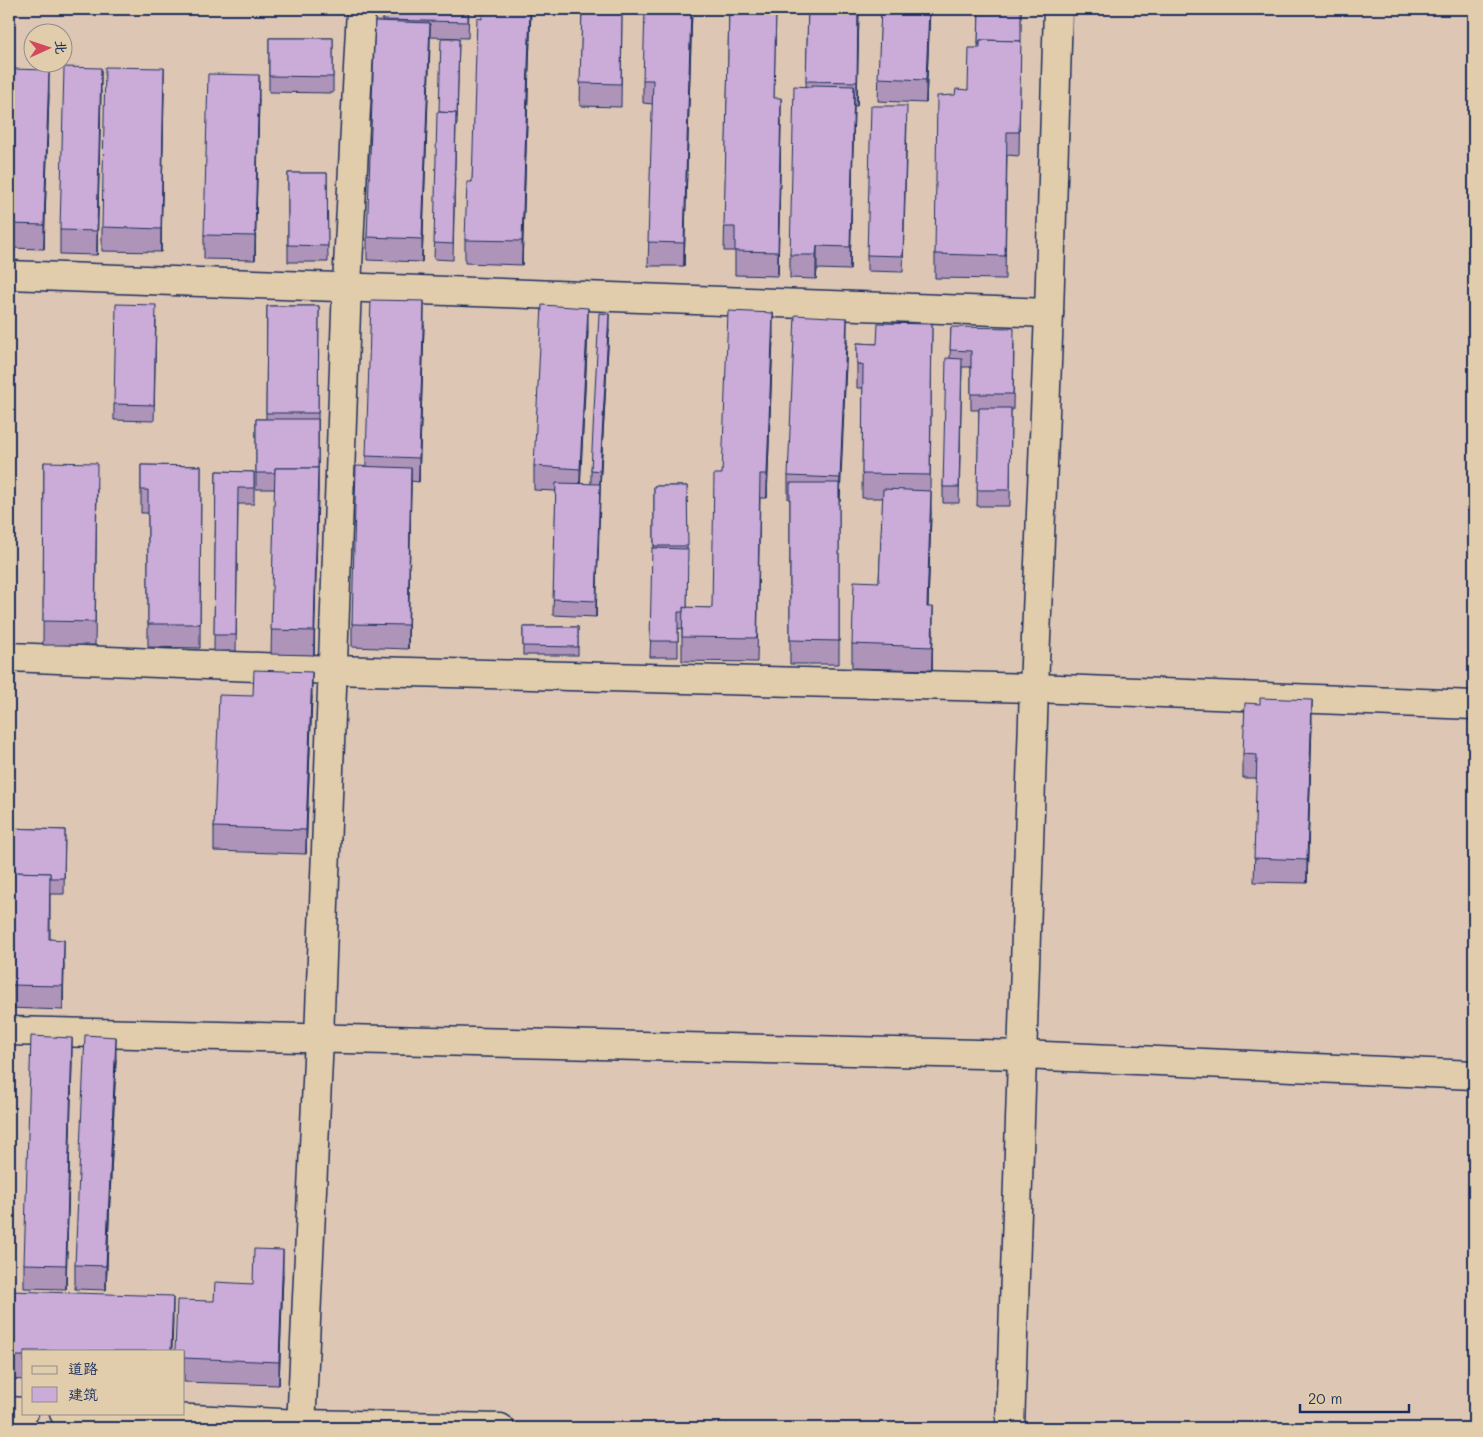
<svg xmlns="http://www.w3.org/2000/svg" width="1483" height="1437" viewBox="0 0 1483 1437" font-family="Mali,'LXGW WenKai TC',sans-serif">
  <style>
    .lines { fill: none; stroke-linecap: round; stroke-linejoin: round }
    .minor-casing { stroke: #1b2f5e; stroke-width: 31 }
    .tertiary-casing { stroke: #1b2f5e; stroke-width: 31 }
    .minor { stroke: #e1ccab; stroke-width: 28 }
    .tertiary { stroke: #e1ccab; stroke-width: 28 }
    .wall { fill: #af94ba; stroke: #1b2f5e }
    .shaded-wall { fill: #8e7897; stroke: #1b2f5e }
    .building { fill: #cbacd8; stroke: #1b2f5e }
  </style>
  <rect width="100%" height="100%" fill="#ddc6b4"/>
  <filter id="ink" filterUnits="userSpaceOnUse"><feTurbulence type="fractalNoise" baseFrequency=".02" numOctaves="2"/><feDisplacementMap in="SourceGraphic" scale="10" xChannelSelector="R" yChannelSelector="G"/><feConvolveMatrix kernelMatrix="1 2 1 2 8 2 1 2 1" color-interpolation-filters="sRGB"/></filter>
  <g filter="url(#ink)">
    <g class="lines">
      <g class="minor-casing">
        <g id="minor">
          <path d="M9 275 1049 313"/>
          <path d="M9 657 332 670 1034 688 1474 705"/>
          <path d="M9 1031 1022 1055 1474 1075"/>
          <path d="M301 1428 319 1038 347 286 361 9"/>
          <path d="M1010 1428 1034 688 1049 313 1058 9"/>
        </g>
      </g>
      <g class="tertiary-casing">
        <g id="tertiary">
          <path d="M9 1411 24 1412"/>
          <path d="M64 1413 302 1424 500 1428"/>
        </g>
      </g>
      <use href="#minor" class="minor"/>
      <use href="#tertiary" class="tertiary"/>
    </g>
    <g class="wall">
      <path d="M383 9H469L468 38 430 37 422 262 367 260V237Z"/>
      <path d="M531 9 522 265 465 263V240L472 182 482 19Z"/>
      <path d="M582 9H622L621 107 580 106Z"/>
      <path d="M692 9 684 266H648L653 104 643 103V80Z"/>
      <path d="M729 9H776L774 98 781 122 778 276 735 275V251H724Z"/>
      <path d="M808 9H859L857 106H854L850 270 817 269 816 279 790 278V255L806 87Z"/>
      <path d="M881 9H930L926 103 878 101Z"/>
      <path d="M979 9H1021L1019 156 1007 155 1005 279 935 278V254L955 95 968 90 978 48Z"/>
      <path d="M269 38H333V93L269 92Z"/>
      <path d="M459 39 457 125H456L453 260 434 259 439 112Z"/>
      <path d="M9 69 49 94 44 249 9 248Z"/>
      <path d="M101 91 97 255 60 254V230Z"/>
      <path d="M164 92 161 252 102 251V227Z"/>
      <path d="M259 99 255 260 204 259V235Z"/>
      <path d="M907 122 903 272 867 271V255Z"/>
      <path d="M288 173H327L328 262H288Z"/>
      <path d="M267 306H319L318 419V492L314 655 271 654 275 489H256V419H266Z"/>
      <path d="M156 321 154 421 114 420V404Z"/>
      <path d="M932 324 930 491 931 514 928 607 933 630 932 670 852 668V644L879 582 883 498H862L863 388H857V343L877 344Z"/>
      <path d="M424 325 419 482 411 481 408 649 352 647V624L366 466V456Z"/>
      <path d="M951 327 1014 344 1013 410H1011L1010 506H977L979 410H971V367H962L959 503H943V487L950 358Z"/>
      <path d="M609 330 600 487 596 617 553 615 556 491 534 490V466L588 331 580 484H591V470Z"/>
      <path d="M773 337 767 498H760L757 662 682 661V629L678 628V657H650L654 548V486H687V608H712L722 474Z"/>
      <path d="M847 342 839 501V664H790V499H788V476Z"/>
      <path d="M44 462 97 487 95 645H43Z"/>
      <path d="M141 465 201 466 200 648 148 647V513H141Z"/>
      <path d="M216 471 254 472V504H238L236 651H214Z"/>
      <rect x="523" y="627" width="55" height="28"/>
      <path d="M253 696H312L306 854 214 851V827Z"/>
      <path d="M1260 704 1312 723 1307 883 1254 882 1257 778H1243V754Z"/>
      <path d="M9 828 65 830 64 894H50V939L64 964 63 1010 9 1008Z"/>
      <path d="M116 1060 106 1290 75 1289V1265Z"/>
      <path d="M72 1062 66 1289 24 1288V1264Z"/>
      <path d="M283 1274 279 1385 184 1382V1351L214 1301Z"/>
      <path d="M9 1291 173 1320 24 1351V1380L9 1379Z"/>
    </g>
    <g class="shaded-wall">
      <path d="M530 9H531L522 265V241Z"/>
      <path d="M691 9H692L684 266V243Z"/>
      <path d="M858 9H859L857 106V82Z"/>
      <path d="M929 9H930L926 103V80Z"/>
      <path d="M430 23V46L422 262V239Z"/>
      <path d="M101 68V91L97 255V231Z"/>
      <path d="M164 68V92L161 252V229Z"/>
      <path d="M49 70V94L44 249V225Z"/>
      <path d="M259 75V99L255 260V236Z"/>
      <path d="M854 86V109L850 270V247Z"/>
      <path d="M781 98V122L778 276V252Z"/>
      <path d="M817 246V269L816 279V255Z"/>
      <path d="M424 301V325L419 482V458Z"/>
      <path d="M588 308V331L580 492V469Z"/>
      <path d="M773 313V337L767 498V474Z"/>
      <path d="M609 314V330L600 487V471Z"/>
      <path d="M847 318V342L840 501V478Z"/>
      <path d="M318 419V492L314 655V631Z"/>
      <path d="M411 468V491L408 649V625Z"/>
      <path d="M600 484V500L596 617V601Z"/>
      <path d="M931 491V514L927 630V607Z"/>
      <path d="M933 607V630L932 670V647Z"/>
      <path d="M312 672V696L306 854V830Z"/>
      <path d="M1312 700V723L1307 883V860Z"/>
      <path d="M64 940V964L63 1010V986Z"/>
      <path d="M116 1037V1060L106 1290V1266Z"/>
      <path d="M72 1038V1062L66 1289V1265Z"/>
      <path d="M283 1250V1274L279 1385V1362Z"/>
      <path d="M173 1296V1320L172 1351H171Z"/>
    </g>
    <g class="building">
      <path d="M383 9H468V22L383 20Z"/>
      <path d="M482 9H530L522 241 465 240 467 182H472L477 18 482 19Z"/>
      <path d="M582 9H622L621 84 580 83Z"/>
      <path d="M645 9H691L684 243 648 242 653 80H643Z"/>
      <path d="M729 9H776L774 98H781L778 252 735 251V227H724Z"/>
      <path d="M808 9H858L857 82 806 81Z"/>
      <path d="M881 9H929L926 80 878 78Z"/>
      <path d="M979 9H1021V41L980 40V44H978Z"/>
      <path d="M375 21 430 23 422 239 367 237Z"/>
      <path d="M269 38H333V77L269 76Z"/>
      <path d="M441 39H459L457 117H456V113L439 112Z"/>
      <path d="M980 40 1021 41 1019 132H1007L1005 256 935 254 937 96 955 95 956 89 968 90 969 48H980Z"/>
      <path d="M64 67 101 68 97 231 60 230Z"/>
      <path d="M105 67 164 68 161 229 102 227Z"/>
      <path d="M9 69 49 70 44 225 9 224Z"/>
      <path d="M208 74 259 75 255 236 204 235Z"/>
      <path d="M812 85 854 86 850 247 817 246 816 255H790L794 86 812 87Z"/>
      <path d="M871 106H907L903 256 867 255Z"/>
      <path d="M437 112 456 113 453 244 434 243Z"/>
      <path d="M288 173H327L328 246 288 245Z"/>
      <path d="M371 300 424 301 419 458 366 456Z"/>
      <path d="M116 304 156 305 154 405 114 404Z"/>
      <path d="M542 305 588 308 580 469 534 466Z"/>
      <path d="M267 306H319L318 413H266Z"/>
      <path d="M728 311 773 313 767 474H760L757 638 682 637 683 607 712 608 714 474H722Z"/>
      <path d="M599 313 609 314 600 471 591 470Z"/>
      <path d="M795 315 847 318 840 478 788 476Z"/>
      <path d="M878 323 932 324 930 475 862 474 863 365 857 364V343L877 344Z"/>
      <path d="M951 327 1014 328 1013 394H971V351L950 350Z"/>
      <path d="M946 358 962 359 959 487H943Z"/>
      <path d="M979 408H1011L1010 490H977Z"/>
      <path d="M256 419H318V468H275V473H256Z"/>
      <path d="M44 462 97 463 95 622 43 621Z"/>
      <path d="M141 465 201 466 200 624H148V490H141Z"/>
      <path d="M356 466 411 468 408 625 352 624Z"/>
      <path d="M275 468H318L314 631 271 630Z"/>
      <path d="M216 471 254 472V488H238L236 635H214Z"/>
      <path d="M556 483 600 484 596 601 553 599Z"/>
      <path d="M790 483H839V641L790 640Z"/>
      <path d="M654 486H687L688 546H654Z"/>
      <path d="M883 489 931 491 927 607H933L932 647 852 644 854 581 879 582Z"/>
      <path d="M652 548 688 549 687 608 683 607V612H678V641H650Z"/>
      <path d="M523 627H578V647L523 646Z"/>
      <path d="M254 670 312 672 306 830 214 827 219 695 253 696Z"/>
      <path d="M1260 698 1312 700 1307 860 1254 858 1257 755 1243 754 1245 703 1260 704Z"/>
      <path d="M9 828 65 830 64 878H50V873L9 872Z"/>
      <path d="M9 872 50 873 49 939 64 940 63 986 9 985Z"/>
      <path d="M85 1035 116 1037 106 1266 75 1265Z"/>
      <path d="M31 1036 72 1038 66 1265 24 1264Z"/>
      <path d="M254 1249 283 1250 279 1362 184 1358V1351H175L177 1300 214 1301 215 1282 253 1284Z"/>
      <path d="M9 1291 173 1296 171 1351H24V1356H9Z"/>
    </g>
  </g>
  <rect width="1483" height="1437" fill="none" stroke="#e1ccab" stroke-width="30"/>
  <rect x="15" y="15" width="1453" height="1407" fill="none" stroke="#1b2f5e" stroke-width="2" filter="url(#ink)"/>
  <rect x="22" y="1350" width="162" height="65" fill="#e1ccab" stroke="#928d8c"/>
  <rect x="32" y="1366" width="25" height="8" fill="#e1ccab" stroke="#928d8c"/>
  <text x="68" y="1374" font-size="15" fill="#1b2f5e">道路</text>
  <rect x="32" y="1387" width="25" height="15" fill="#cbacd8" stroke="#928d8c"/>
  <text x="68" y="1400" font-size="15" fill="#1b2f5e">建筑</text>
  <g transform="translate(48 48) rotate(87)"><circle r="24" fill="#e1ccab" stroke="#928d8c"/>
  <path d="M0-4L9 19L0 12L-9 19Z" fill="#d1495b"/>
  <text y="-8" font-size="14" font-weight="bold" text-anchor="middle" fill="#1b2f5e">北</text>
  </g>
  <path d="M1300 1404v8h109v-8" fill="none" stroke="#1b2f5e" stroke-width="2.5"/>
  <text x="1308" y="1404" font-size="15" fill="#1b2f5e" stroke="#e1ccab" stroke-width="4" paint-order="stroke">20 m</text>
</svg>
